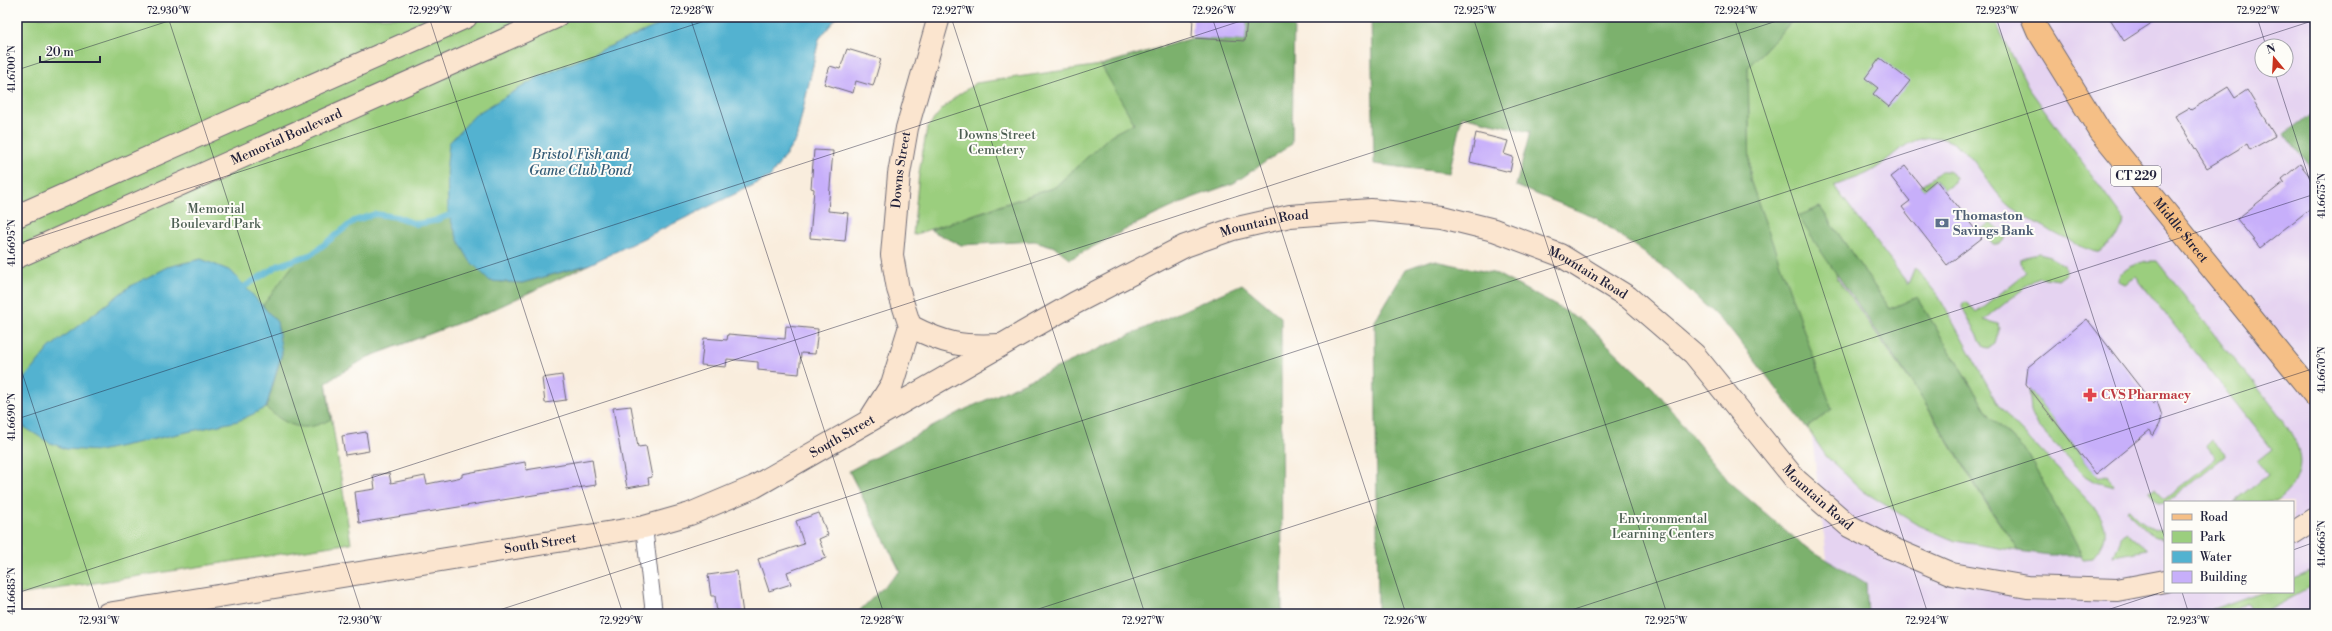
<svg xmlns="http://www.w3.org/2000/svg" width="2332" height="631" viewBox="0 0 2332 631" font-family="'Libre Bodoni',serif">
  <style>
    .built { fill: #e5d3f1; fill-rule: evenodd }
    .green { fill: #9bce7e; stroke: #5e785c }
    .forest { fill: #7cb16d; stroke: #4f6a54 }
    .water { fill: #52b2d0; stroke: #3a6a86 }
    .lines { fill: none; stroke-linecap: round; stroke-linejoin: round }
    .stream { stroke: #52b2d0; stroke-width: 6 }
    .building { fill: #c7affa }
    .street-casing { stroke: #6d6974; stroke-width: 18 }
    .secondary-casing { stroke: #6d6974; stroke-width: 24 }
    .primary-casing { stroke: #6d6974; stroke-width: 24 }
    .street { stroke: #fff; stroke-width: 16 }
    .secondary { stroke: #fbe5cf; stroke-width: 22 }
    .primary { stroke: #f5bf86; stroke-width: 22 }
    .ticks { fill: none; stroke: #22223b; stroke-width: 1; stroke-opacity: 0.45 }
    .labels { text-anchor: middle; dominant-baseline: central; stroke-width: 4; stroke-linejoin: round; paint-order: stroke }
    .shield { fill: #fdfcf7; stroke: #646373; stroke-width: 1 }
    .shield-label { font-size: 12px; font-weight: bold; fill: #22223b }
    .park-label { font-size: 13px; fill: #4c5e52; stroke: #fdfcf7 }
    .street-label { font-size: 13px; fill: #22223b; stroke: #fdfcf7 }
    .service-label { font-size: 13px; font-weight: bold; fill: #4e5e75; stroke: #fdfcf7; text-anchor: start }
    .health-label { font-size: 13px; font-weight: bold; fill: #be3a42; stroke: #fdfcf7; text-anchor: start }
    .water-label { font-size: 14px; font-style: italic; fill: #355c77; stroke: #fdfcf7 }
    .neatline { fill: none; stroke: #22223b; stroke-width: 1.5 }
    .ticks-label { font-size: 10px; text-anchor: middle; fill: #22223b }
  </style>
  <rect width="100%" height="100%" fill="#fdfcf7"/>
  <filter id="ink" filterUnits="userSpaceOnUse"><feTurbulence type="fractalNoise" baseFrequency=".025" numOctaves="2"/><feDisplacementMap in="SourceGraphic" scale="8" xChannelSelector="R" yChannelSelector="G"/><feConvolveMatrix kernelMatrix="1 2 1 2 8 2 1 2 1" color-interpolation-filters="sRGB"/></filter>
  <filter id="wash" filterUnits="userSpaceOnUse"><feTurbulence type="fractalNoise" baseFrequency=".012" numOctaves="4" result="noise"/><feDisplacementMap in="SourceGraphic" scale="16" xChannelSelector="R" yChannelSelector="G"/><feGaussianBlur stdDeviation="0.9" result="paint"/><feColorMatrix in="noise" values="0 0 0 0 0 0 0 0 0 0 0 0 0 0 0 0 0 1.4 0 .05"/><feComposite in="paint" operator="in"/></filter>
  <g filter="url(#wash)">
    <rect width="100%" height="100%" fill="#f9eddd"/>
    <path class="built" d="M1777 17H2315V614H1829L1833 607 1808 405ZM2262 46H2286V70H2262ZM2165 502H2293V592H2165Z"/>
    <g class="green">
      <path d="M17 17H837L819 39 796 140 770 177 488 312 368 357 326 382 351 543 17 595Z"/>
      <path d="M1796 17H1993L2028 87 2125 221 2117 238 2100 252C2090 255 2019 214 2009 206 1982 182 1968 131 1924 138 1901 142 1888 163 1868 173 1857 179 1845 181 1834 186L1908 284 1915 267 1939 297 1998 404 2012 421 2095 508C2110 529 2108 540 2092 558L2083 559 2029 455 1990 417 1917 297 1890 309 1820 207 1837 278 1916 389 1989 508 2018 551 1955 541 1916 524 1863 491 1826 456 1807 428 1831 409 1750 180 1748 67Z"/>
      <path d="M1101 65 1135 123 1111 136 1055 187 913 235 919 173 927 128 943 108 958 95 976 83Z"/>
      <path d="M1941 171H1948L1956 177 1955 182 1944 190 1936 180 1924 190 1921 186Z"/>
      <path d="M1991 223 2006 236 2005 239 2000 244H1993L1982 229Z"/>
      <path d="M2039 254 2051 257 2064 265 2066 274 2058 280 2038 277 1984 320 1998 324 2000 327 1995 344 1989 348 1984 347 1962 307 1963 303 1967 302 1976 313 2027 272 2020 263V258Z"/>
      <path d="M2146 261H2157C2182 293 2208 326 2233 359 2251 380 2295 428 2299 453 2303 472 2293 492 2276 502H2234L2268 475 2257 461 2272 449 2136 277 2125 284 2119 281C2119 269 2137 264 2146 261Z"/>
      <path d="M2029 388 2099 478 2107 474 2114 487 2095 482 2085 476 2037 426 2031 411Z"/>
      <path d="M2213 440 2224 451 2225 456 2167 502C2159 507 2154 499 2149 491L2155 488 2165 499 2216 458 2207 446Z"/>
      <path d="M2129 509C2137 518 2152 532 2165 530V540L2153 536 2128 512 2127 509Z"/>
      <path d="M2127 532 2128 533 2148 550 2114 556 2122 535Z"/>
      <path d="M2315 569V584L2260 614H2253L2247 603 2227 614H2199L2261 592H2293V578Z"/>
    </g>
    <g class="forest">
      <path d="M1247 17H1294L1292 144 1234 183 1192 198 1138 223 1070 259 1055 247 1035 241 961 245 930 230 1055 187 1111 135 1134 123 1101 65 1192 38 1245 41Z"/>
      <path d="M1371 17H1796L1748 67 1750 180 1832 409 1807 428 1731 330 1669 271 1596 218 1516 186 1530 132 1462 116 1449 173 1374 164Z"/>
      <path d="M2315 111V174L2284 134Z"/>
      <path d="M1820 207 1890 309 1917 297 1990 417 2029 455 2082 555H2050L2018 551C1982 498 1951 443 1916 389 1878 331 1835 275 1798 216Z"/>
      <path d="M375 214 397 217 416 224 450 216C459 245 469 260 491 281L522 283 590 264 488 312 368 357 326 382 331 419C303 434 289 427 266 408L282 353 263 305 297 260 312 254 354 221Z"/>
      <path d="M1431 260 1497 274 1582 320 1653 388 1731 484 1803 545 1866 583 1868 614H1378L1375 321 1406 269Z"/>
      <path d="M1242 284 1281 317 1282 614H856L900 571 849 471 966 409Z"/>
    </g>
    <g class="water">
      <path d="M677 17H837L819 39 796 140 770 177 590 264 522 283 490 281 470 261 458 240 448 212 447 163 449 143 476 114 537 78Z"/>
      <path d="M201 259 231 271 277 322 282 353 266 408 238 421 99 451 66 449 48 442 24 427 17 416V395L24 379 49 348 129 287 167 267Z"/>
    </g>
    <g class="lines">
      <path class="stream" d="M239 290 279 265 312 254 354 221 375 214 397 217 416 224 434 221 457 212"/>
    </g>
    <g id="blocks">
      <g class="building">
        <path d="M1193 17H1247L1245 41 1192 38Z"/>
        <path d="M2109 17H2161L2124 41Z"/>
        <path d="M847 49 881 59 873 86 856 81 853 93 824 84 830 66 840 69Z"/>
        <path d="M1880 58 1910 81 1889 107 1873 94 1878 88 1865 78Z"/>
        <path d="M2228 87 2235 98 2247 90 2275 136 2250 150 2247 144 2207 168 2175 116 2189 108 2191 110Z"/>
        <path d="M1476 133 1508 141 1504 154 1513 157 1510 172 1470 162Z"/>
        <path d="M814 150 833 151 828 211 848 213 845 241 810 238 814 189 811 188Z"/>
        <path d="M2300 164 2315 183V205L2260 248 2237 219 2284 182 2282 179Z"/>
        <path d="M1905 166 1924 190 1936 180 1982 238 1947 265 1902 207 1910 201 1891 177Z"/>
        <path d="M2087 319 2153 404 2157 401 2162 416 2160 424 2153 436 2150 430 2096 474 2026 384 2028 367Z"/>
        <path d="M786 326 818 329 815 354 801 353 799 374 758 370V362L727 359 726 367 701 365 704 338 727 340 728 334 785 339Z"/>
        <path d="M562 375 566 400 545 403 542 378Z"/>
        <path d="M631 406 638 447 646 446 652 477 648 478 649 484 627 488 613 408Z"/>
        <path d="M366 432 369 451 345 455 342 436Z"/>
        <path d="M592 459 596 485 359 523 355 492 375 489 373 475 389 473 391 483 425 476 427 484 462 477V474L525 462 526 470Z"/>
        <path d="M819 513 828 535 819 539 826 558 787 572 791 584 769 591 758 559 804 544 796 521Z"/>
        <path d="M737 571 743 614H717L715 596H711L708 575Z"/>
      </g>
    </g>
  </g>
  <g filter="url(#ink)">
    <use href="#blocks" fill-opacity="0" stroke="#6d6974" stroke-width="1"/>
    <g class="lines">
      <g class="street-casing">
        <path id="street" d="M644 527 654 614"/>
      </g>
      <g class="secondary-casing">
        <g id="secondary">
          <path d="M17 216 466 17"/>
          <path id="s1" d="M17 257 556 17"/>
          <path d="M910 326C945 344 961 347 1000 345"/>
          <path id="s2" d="M870 419 892 384 910 326 898 289 892 255 899 174 907 128 939 17"/>
          <path d="M2293 533 2315 519"/>
          <path id="s3" d="M107 614 644 527 690 514 754 487 1075 303 1185 246 1233 229 1290 216 1371 210 1442 217 1494 230 1560 255 1628 297 1694 354 1795 479 1849 526 1891 548 1952 574 2027 587 2117 590 2165 581"/>
        </g>
      </g>
      <g class="primary-casing">
        <g id="primary">
          <path id="s4" d="M2032 17 2038 31 2100 131 2315 396"/>
        </g>
      </g>
      <use href="#street" class="street"/>
      <use href="#secondary" class="secondary"/>
      <use href="#primary" class="primary"/>
    </g>
  </g>
  <path class="ticks" d="M168 17 362 614M429 17 623 614M690 17 884 614M951 17 1145 614M1212 17 1406 614M1473 17 1667 614M1734 17 1928 614M1996 17 2165 539M2257 17 2266 46M17 70 181 17M2274 70 2315 197M17 244 717 17M17 357 101 614M17 419 1253 17M2293 550 2315 542M2182 592 2189 614M17 593 1789 17M487 614 2315 20M1023 614 2315 194M1559 614 2315 368M2095 614 2165 591"/>
  <defs>
    <g id="bank-bare" transform="scale(1.08)"><path d="M-6-4H6V4H-6ZM0-2.3a2.3 2.3 0 1 0 0 4.6a2.3 2.3 0 1 0 0-4.6Z" fill="#5c6f8a" stroke="#fdfcf7" stroke-width="2.5" paint-order="stroke"/></g>
    <g id="pharmacy-bare" transform="scale(1.08)"><path d="M-2-6h4v4h4v4h-4v4h-4v-4h-4v-4h4Z" fill="#e0444e" stroke="#fdfcf7" stroke-width="2.5" paint-order="stroke"/></g>
  </defs>
  <g fill-rule="evenodd">
    <use href="#bank-bare" x="1942" y="223"/>
    <use href="#pharmacy-bare" x="2090" y="395"/>
  </g>
  <g class="labels">
    <rect class="shield" x="2111" y="166" width="50" height="20" rx="3"/>
    <g class="shield-label">
      <text x="2136" y="176">CT 229</text>
    </g>
    <g class="park-label">
      <text x="997" y="135">Downs Street<tspan x="997" dy="15">Cemetery</tspan></text>
      <text x="216" y="209">Memorial<tspan x="216" dy="15">Boulevard Park</tspan></text>
      <text x="1663" y="519">Environmental<tspan x="1663" dy="15">Learning Centers</tspan></text>
    </g>
    <g class="street-label">
      <text stroke="none"><textPath href="#s1" startOffset="295">Memorial Boulevard</textPath></text>
      <text stroke="none"><textPath href="#s2" startOffset="261">Downs Street</textPath></text>
      <text stroke="none"><textPath href="#s3" startOffset="1238">Mountain Road</textPath></text>
      <text stroke="none"><textPath href="#s4" startOffset="261">Middle Street</textPath></text>
      <text stroke="none"><textPath href="#s3" startOffset="1574">Mountain Road</textPath></text>
      <text stroke="none"><textPath href="#s3" startOffset="763">South Street</textPath></text>
      <text stroke="none"><textPath href="#s3" startOffset="1898">Mountain Road</textPath></text>
      <text stroke="none"><textPath href="#s3" startOffset="439">South Street</textPath></text>
    </g>
    <g class="service-label">
      <text x="1953" y="216">Thomaston<tspan x="1953" dy="15">Savings Bank</tspan></text>
    </g>
    <g class="health-label">
      <text x="2101" y="395">CVS Pharmacy</text>
    </g>
    <g class="water-label">
      <text x="580" y="155">Bristol Fish and<tspan x="580" dy="16">Game Club Pond</tspan></text>
    </g>
  </g>
  <rect width="2332" height="631" fill="none" stroke="#fdfcf7" stroke-width="44"/>
  <rect x="2164" y="501" width="130" height="92" fill="#fdfcf7" stroke="#a5a5ac"/>
  <rect x="2172" y="514" width="20" height="6" fill="#f5bf86" stroke="#a5a5ac"/>
  <text x="2200" y="521" font-size="12" fill="#22223b">Road</text>
  <rect x="2172" y="531" width="20" height="12" fill="#9bce7e" stroke="#a5a5ac"/>
  <text x="2200" y="541" font-size="12" fill="#22223b">Park</text>
  <rect x="2172" y="551" width="20" height="12" fill="#52b2d0" stroke="#a5a5ac"/>
  <text x="2200" y="561" font-size="12" fill="#22223b">Water</text>
  <rect x="2172" y="571" width="20" height="12" fill="#c7affa" stroke="#a5a5ac"/>
  <text x="2200" y="581" font-size="12" fill="#22223b">Building</text>
  <g transform="translate(2274 58) rotate(342)"><circle r="19" fill="#fdfcf7" stroke="#a5a5ac"/>
  <path d="M0-3L7 15L0 10L-7 15Z" fill="#c8321e"/>
  <text y="-6" font-size="11" font-weight="bold" text-anchor="middle" fill="#22223b">N</text>
  </g>
  <path d="M40 56v6h60v-6" fill="none" stroke="#22223b" stroke-width="2"/>
  <text x="46" y="56" font-size="12" fill="#22223b" stroke="#fdfcf7" stroke-width="3" paint-order="stroke">20 m</text>
  <rect x="22" y="22" width="2288" height="587" class="neatline"/>
  <g class="ticks-label">
    <text x="169" y="14">72.930°W</text>
    <text x="430" y="14">72.929°W</text>
    <text x="692" y="14">72.928°W</text>
    <text x="953" y="14">72.927°W</text>
    <text x="1214" y="14">72.926°W</text>
    <text x="1475" y="14">72.925°W</text>
    <text x="1736" y="14">72.924°W</text>
    <text x="1997" y="14">72.923°W</text>
    <text x="2258" y="14">72.922°W</text>
    <text transform="translate(11 69) rotate(-90)" y="4">41.6700°N</text>
    <text transform="translate(2321 196) rotate(-90)" y="4">41.6675°N</text>
    <text transform="translate(11 243) rotate(-90)" y="4">41.6695°N</text>
    <text transform="translate(2321 370) rotate(-90)" y="4">41.6670°N</text>
    <text transform="translate(11 417) rotate(-90)" y="4">41.6690°N</text>
    <text transform="translate(2321 544) rotate(-90)" y="4">41.6665°N</text>
    <text transform="translate(11 591) rotate(-90)" y="4">41.6685°N</text>
    <text x="99" y="624">72.931°W</text>
    <text x="360" y="624">72.930°W</text>
    <text x="621" y="624">72.929°W</text>
    <text x="882" y="624">72.928°W</text>
    <text x="1143" y="624">72.927°W</text>
    <text x="1405" y="624">72.926°W</text>
    <text x="1666" y="624">72.925°W</text>
    <text x="1927" y="624">72.924°W</text>
    <text x="2188" y="624">72.923°W</text>
  </g>
</svg>
